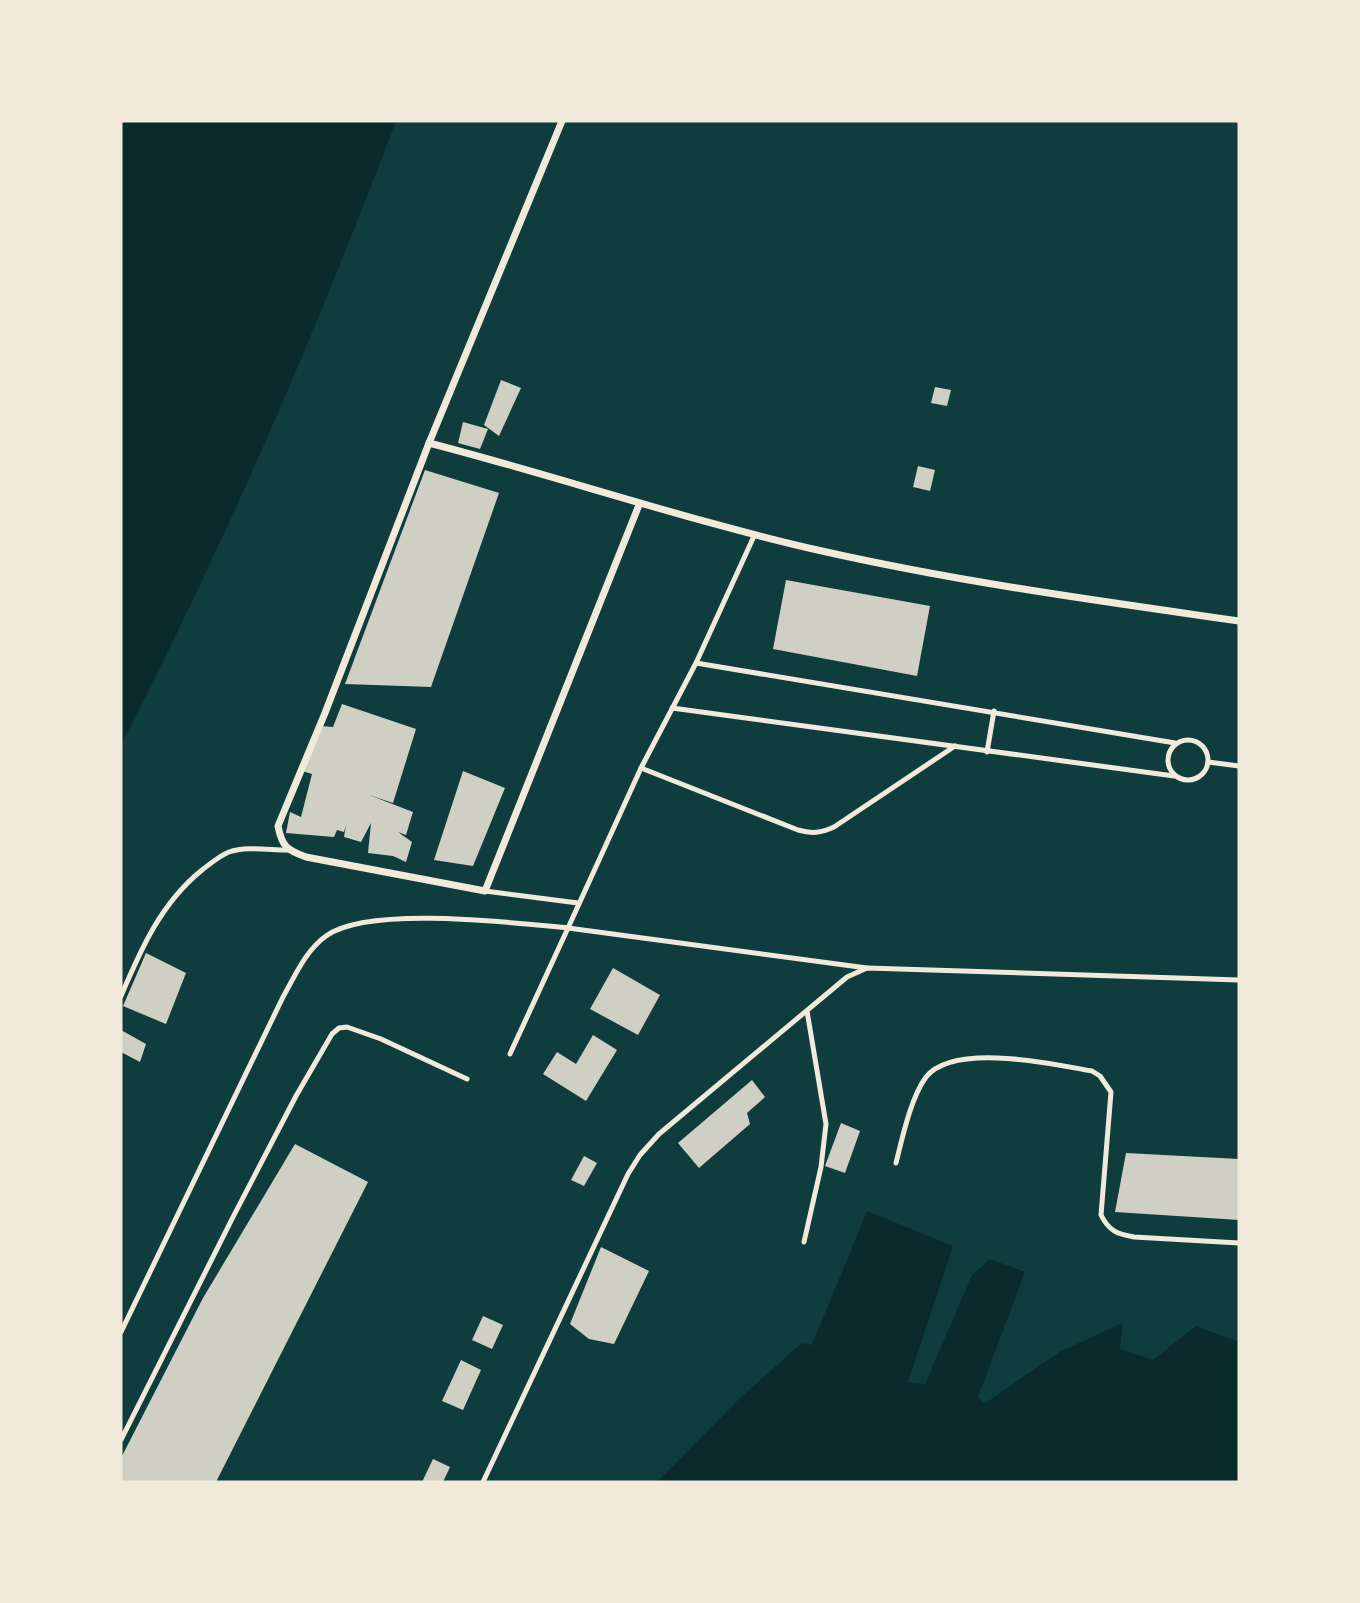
<svg xmlns="http://www.w3.org/2000/svg" width="1360" height="1603" viewBox="0 0 1360 1603" font-family="Literata,serif">
  <style>
    .water { fill: #0a2a2b }
    .building { fill: #cfcfc3 }
    .lines { fill: none; stroke-linecap: round; stroke-linejoin: round }
    .service { stroke: #f1e9da; stroke-width: 5 }
    .minor { stroke: #f1e9da; stroke-width: 7 }
  </style>
  <rect width="100%" height="100%" fill="#0f3d3e"/>
  <g class="water">
    <path d="M121 121H396C316 333 225 543 121 745Z"/>
    <path d="M867 1211 953 1246 908 1382 925 1384 972 1275 990 1259 1025 1272 978 1397 984 1404 1059 1352 1123 1323 1120 1349 1153 1360 1196 1326 1239 1342V1482H657L741 1397 802 1343 812 1345Z"/>
  </g>
  <g class="building">
    <path d="M501 380 521 388 499 436 484 425Z"/>
    <path d="M935 387 951 390 947 406 931 403Z"/>
    <path d="M463 422 488 429 480 449 458 443Z"/>
    <path d="M918 466 935 470 930 491 913 487Z"/>
    <path d="M425 470 499 493 431 687 345 684Z"/>
    <path d="M786 580 930 606 917 676 773 649Z"/>
    <path d="M342 704 416 729 393 803 369 795 413 812 406 835 398 832 412 842 406 862 393 856 368 853 371 823 361 842 344 837 346 825 344 832 337 830 334 837 286 833 290 812 301 817 312 774 302 771 320 726 333 727Z"/>
    <path d="M463 771 505 788 473 866 434 860Z"/>
    <path d="M146 953 186 973 166 1024 123 1006Z"/>
    <path d="M613 968 660 995 638 1035 590 1009Z"/>
    <path d="M121 1030 146 1044 140 1062 121 1052Z"/>
    <path d="M593 1035 617 1050 586 1101 543 1074 557 1052 576 1064Z"/>
    <path d="M752 1080 765 1097 747 1113 750 1124 699 1168 678 1143Z"/>
    <path d="M841 1123 860 1131 845 1173 825 1166Z"/>
    <path d="M295 1144 368 1182 216 1482H121V1458L203 1298Z"/>
    <path d="M1126 1153 1239 1159V1220L1115 1212Z"/>
    <path d="M584 1156 597 1163 584 1186 571 1180Z"/>
    <path d="M601 1247 649 1271 614 1344 589 1339 570 1324Z"/>
    <path d="M483 1316 503 1325 492 1349 472 1340Z"/>
    <path d="M461 1360 481 1370 463 1410 442 1401Z"/>
    <path d="M433 1459 450 1467 443 1482H422Z"/>
  </g>
  <g class="lines">
    <g class="service">
      <path d="M696 663 1175 743"/>
      <path d="M672 708 1174 776"/>
      <circle cx="1188" cy="760" r="20"/>
      <path d="M987 752 994 711"/>
      <path d="M1208 762 1239 766"/>
      <path d="M641 768 798 830C812 834 821 833 834 827L955 746"/>
      <path d="M485 891 578 903"/>
      <path d="M121 996C141 949 161 903 202 870 210 864 219 856 229 852 246 846 270 850 288 850"/>
      <path d="M510 1054 568 928 867 968"/>
      <path d="M896 1163C902 1139 911 1097 926 1077 954 1042 1053 1064 1092 1071L1100 1076 1111 1092 1101 1215C1109 1231 1117 1234 1134 1237L1239 1243"/>
      <path d="M804 1242 821 1167 826 1124 807 1011"/>
      <path d="M121 1332 283 997C295 976 306 950 326 936 368 905 514 923 568 928L641 768 696 663 755 534"/>
      <path d="M121 1440 233 1217 296 1096 332 1034 339 1028 347 1027 381 1039 467 1079"/>
      <path d="M483 1482 628 1174 640 1155 659 1134 847 977 867 968 1239 980"/>
    </g>
    <g class="minor">
      <path d="M562 121 429 443C560 477 689 521 822 551 959 582 1100 601 1239 621"/>
      <path d="M429 443 325 713 278 826C282 847 287 850 306 857L485 891 639 505"/>
    </g>
  </g>
  <rect width="1360" height="1603" fill="none" stroke="#f1e9da" stroke-width="245"/>
</svg>
